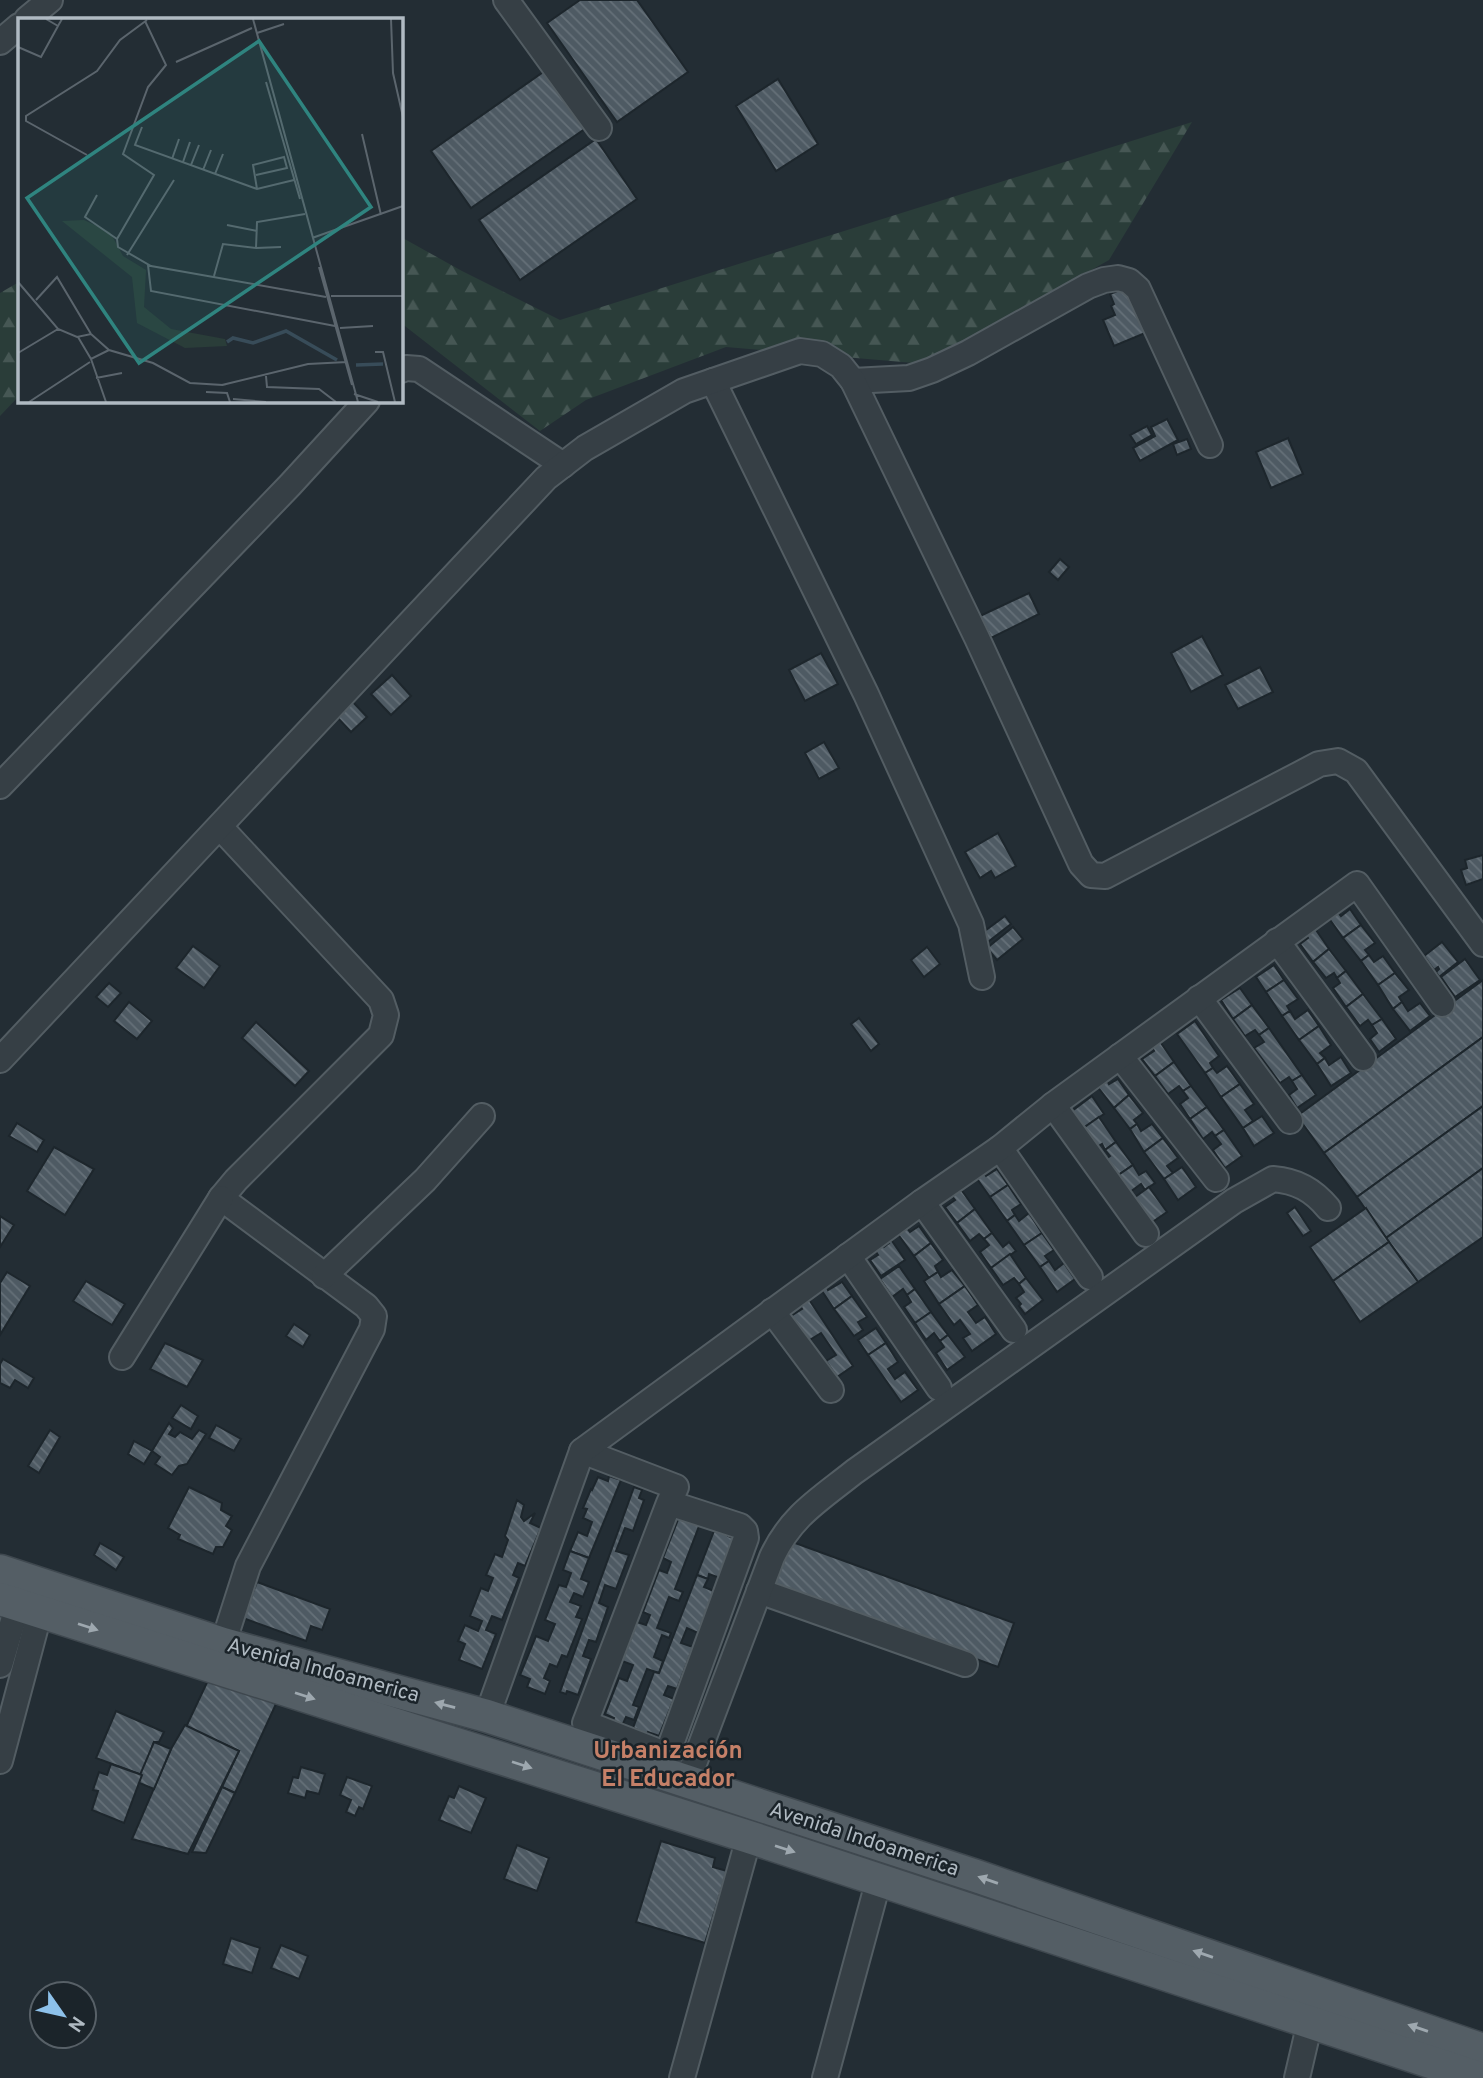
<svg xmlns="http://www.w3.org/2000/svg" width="1483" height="2078" viewBox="0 0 1483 2078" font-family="Overpass,sans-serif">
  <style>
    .forest { fill: url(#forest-firs) }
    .building { fill: url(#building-back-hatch); stroke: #1d262c; stroke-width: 2 }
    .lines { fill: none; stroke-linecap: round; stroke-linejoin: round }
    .minor-casing { stroke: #535d63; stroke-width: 28 }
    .major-casing { stroke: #3f484f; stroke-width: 35 }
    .minor { stroke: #363f45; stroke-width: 24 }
    .major { stroke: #545e65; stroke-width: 32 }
    .oneway { fill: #9ea8af }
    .labels { text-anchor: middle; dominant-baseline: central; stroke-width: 5; stroke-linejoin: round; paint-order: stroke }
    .street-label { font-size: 21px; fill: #b0bac2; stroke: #1b242a }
    .quarter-label { font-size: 24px; font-weight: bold; fill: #c58068; stroke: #1b242a }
    .inset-river { fill: none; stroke: #384c59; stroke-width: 3.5 }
    .inset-road { fill: none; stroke: #5b656d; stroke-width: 2 }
    .view { fill: #2f847f; fill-opacity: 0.15; stroke: #2f847f; stroke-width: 3.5 }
    .inset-edge { fill: none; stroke: #b0bac2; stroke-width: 3.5 }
  </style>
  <defs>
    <pattern id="forest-firs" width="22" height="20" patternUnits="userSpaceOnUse" patternTransform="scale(1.75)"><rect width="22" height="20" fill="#2a3d39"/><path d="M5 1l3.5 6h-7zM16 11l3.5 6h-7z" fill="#465754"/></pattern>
    <pattern id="building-back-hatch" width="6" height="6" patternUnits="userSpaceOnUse" patternTransform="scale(1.75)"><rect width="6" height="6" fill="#4e5a63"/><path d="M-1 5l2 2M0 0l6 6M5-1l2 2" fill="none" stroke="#657078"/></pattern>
  </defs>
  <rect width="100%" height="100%" fill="#232d34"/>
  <g class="forest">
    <path d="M1192 122 1109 260 926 364 726 347 586 400 540 431 401 323V237L462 271 560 320Z"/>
    <path d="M19 282V396L0 416V293Z"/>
  </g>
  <g class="building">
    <path d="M580 0H637L688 72 617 122 547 23Z"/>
    <path d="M549 68 589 126 471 208 431 151Z"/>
    <path d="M778 79 818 144 776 171 736 106Z"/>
    <path d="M596 139 637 199 520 280 479 220Z"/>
    <path d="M1131 285 1150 331 1114 346 1103 320 1115 315 1111 306 1114 304 1110 294Z"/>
    <path d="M1167 419 1178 440 1140 461 1133 448 1155 436 1151 427Z"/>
    <path d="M1147 426 1152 435 1136 444 1130 435Z"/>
    <path d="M1288 438 1303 474 1271 488 1256 452Z"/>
    <path d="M1187 439 1191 449 1177 455 1173 444Z"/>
    <path d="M1060 559 1069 567 1058 580 1049 572Z"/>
    <path d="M1029 593 1039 614 991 638 980 616Z"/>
    <path d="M1202 636 1223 675 1191 692 1171 653Z"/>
    <path d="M821 653 838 684 805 701 789 670Z"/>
    <path d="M1260 667 1273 692 1238 709 1225 685Z"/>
    <path d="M392 675 411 696 391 715 371 694Z"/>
    <path d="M352 701 367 717 351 732 336 716Z"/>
    <path d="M824 742 839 768 819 779 805 753Z"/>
    <path d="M998 833 1016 866 995 878 991 871 980 878 965 852Z"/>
    <path d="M1483 855V879L1466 885 1461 870 1467 868 1465 860Z"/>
    <path d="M1350 909 1361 925 1343 938 1328 917 1336 910 1341 916Z"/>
    <path d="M1005 916 1011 924 984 945 978 936Z"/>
    <path d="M1361 925 1375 943 1365 950 1369 955 1361 961 1343 938Z"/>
    <path d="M1013 927 1023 939 997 960 987 948Z"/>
    <path d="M1314 927 1329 949 1313 962 1300 944 1308 938 1305 933Z"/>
    <path d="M1442 942 1458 962 1439 977 1436 972 1439 969 1438 967 1434 970 1424 956Z"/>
    <path d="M193 946 220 966 204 988 176 968Z"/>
    <path d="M927 947 940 964 924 977 911 960Z"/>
    <path d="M1329 949 1346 971 1337 978 1334 973 1326 978 1313 962Z"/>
    <path d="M1369 955 1374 962 1383 956 1395 973 1378 985 1361 961Z"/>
    <path d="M1465 959 1480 980 1455 997 1441 977Z"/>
    <path d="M1274 965 1284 980 1266 992 1256 977Z"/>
    <path d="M1346 971 1363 994 1346 1007 1333 988 1340 983 1337 978Z"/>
    <path d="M1395 973 1409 990 1399 997 1402 1002 1393 1009 1378 985Z"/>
    <path d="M1284 980 1298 999 1287 1006 1290 1011 1282 1016 1266 992Z"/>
    <path d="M1483 980V1037L1324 1153 1297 1116Z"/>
    <path d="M109 983 121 993 108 1007 96 997Z"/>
    <path d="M1240 988 1252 1005 1233 1019 1221 1000Z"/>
    <path d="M1363 994 1382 1019 1372 1025 1368 1020 1360 1026 1346 1007Z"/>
    <path d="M129 1002 152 1021 137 1039 114 1021Z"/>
    <path d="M1402 1002 1408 1011 1420 1003 1430 1016 1410 1031 1393 1009Z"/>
    <path d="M1252 1005 1269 1028 1259 1035 1255 1030 1245 1036 1233 1019Z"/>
    <path d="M1308 1010 1319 1026 1299 1040 1282 1016 1290 1011 1295 1019Z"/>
    <path d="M859 1018 879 1044 871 1051 851 1024Z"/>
    <path d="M1382 1019 1396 1039 1379 1052 1370 1039 1377 1033 1372 1025Z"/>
    <path d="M1195 1021 1219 1056 1210 1063 1213 1068 1205 1073 1177 1034Z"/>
    <path d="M256 1022 309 1071 295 1086 242 1038Z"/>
    <path d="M1319 1026 1331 1045 1320 1053 1325 1058 1317 1064 1299 1040Z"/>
    <path d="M1269 1028 1302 1075 1292 1081 1289 1077 1280 1083 1254 1048 1264 1042 1259 1035Z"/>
    <path d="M1483 1037V1106L1357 1197 1324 1153Z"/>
    <path d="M1159 1040 1174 1062 1155 1076 1142 1059 1154 1051 1151 1046Z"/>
    <path d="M1341 1057 1351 1073 1331 1086 1317 1064 1325 1058 1329 1065Z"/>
    <path d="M1174 1062 1191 1086 1183 1091 1179 1086 1168 1094 1155 1076Z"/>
    <path d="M1227 1066 1240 1084 1221 1097 1205 1073 1213 1068 1217 1073Z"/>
    <path d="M1302 1075 1316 1095 1297 1108 1289 1095 1297 1089 1292 1081Z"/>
    <path d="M1118 1079 1129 1095 1114 1108 1097 1086 1107 1080 1109 1084Z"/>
    <path d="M1240 1084 1254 1104 1245 1110 1253 1121 1243 1128 1221 1097Z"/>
    <path d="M1191 1086 1207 1107 1190 1119 1180 1104 1188 1098 1183 1091Z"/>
    <path d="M1129 1095 1143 1113 1134 1120 1137 1124 1130 1129 1114 1108Z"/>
    <path d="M1092 1096 1104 1114 1079 1131 1068 1114Z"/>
    <path d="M1483 1106V1168L1386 1238 1357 1197Z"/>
    <path d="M1207 1107 1224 1130 1215 1136 1212 1132 1203 1139 1190 1119Z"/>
    <path d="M1262 1116 1274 1133 1254 1146 1243 1128Z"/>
    <path d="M1099 1117 1116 1142 1105 1150 1102 1144 1092 1150 1079 1131Z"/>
    <path d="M17 1123 44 1140 37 1152 9 1136Z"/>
    <path d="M1137 1124 1141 1131 1152 1124 1163 1138 1144 1152 1130 1129Z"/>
    <path d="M1224 1130 1242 1156 1225 1168 1213 1150 1221 1144 1215 1136Z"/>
    <path d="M1163 1138 1178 1158 1167 1166 1173 1173 1164 1179 1144 1152Z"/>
    <path d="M1116 1142 1133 1165 1114 1178 1103 1161 1110 1156 1105 1150Z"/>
    <path d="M54 1147 94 1169 65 1215 27 1191Z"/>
    <path d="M1133 1165 1139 1175 1146 1171 1155 1183 1145 1190 1141 1184 1126 1195 1114 1178Z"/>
    <path d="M1182 1167 1196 1187 1178 1200 1164 1179Z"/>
    <path d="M1483 1168V1237L1418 1282 1386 1238Z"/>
    <path d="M997 1169 1008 1185 990 1197 975 1176 982 1171 986 1176Z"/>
    <path d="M1008 1185 1021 1204 1012 1210 1015 1215 1007 1221 990 1197Z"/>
    <path d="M1149 1187 1167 1212 1148 1225 1131 1200Z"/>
    <path d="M960 1188 975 1209 957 1223 945 1207 955 1200 951 1195Z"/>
    <path d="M1295 1207 1311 1231 1303 1236 1287 1213Z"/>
    <path d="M1366 1208 1389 1242 1333 1281 1310 1247Z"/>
    <path d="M975 1209 992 1233 984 1239 979 1234 970 1241 957 1223Z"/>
    <path d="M1029 1213 1042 1233 1024 1245 1007 1221 1015 1215 1019 1221Z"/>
    <path d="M0 1216 14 1225 0 1247Z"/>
    <path d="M919 1226 931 1243 914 1256 897 1233 906 1227 910 1232Z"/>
    <path d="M992 1233 1003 1247 1009 1242 1016 1251 991 1268 980 1252 989 1245 984 1239Z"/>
    <path d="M1042 1233 1054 1250 1045 1256 1049 1261 1040 1267 1024 1245Z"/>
    <path d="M890 1238 905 1260 881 1276 870 1260 878 1255 874 1249 881 1244 884 1247 889 1243 887 1240Z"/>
    <path d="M1389 1242 1418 1282 1360 1322 1333 1281Z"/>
    <path d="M931 1243 943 1260 935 1266 938 1272 929 1278 914 1256Z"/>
    <path d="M1010 1254 1026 1278 1019 1284 1014 1278 1003 1285 991 1268Z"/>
    <path d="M1049 1261 1055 1270 1064 1263 1075 1279 1057 1292 1040 1267Z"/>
    <path d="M899 1266 915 1289 907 1295 903 1289 892 1297 880 1279Z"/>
    <path d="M952 1270 965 1286 939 1304 924 1281 938 1272 941 1277Z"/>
    <path d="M7 1272 30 1286 0 1335V1283Z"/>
    <path d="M1026 1278 1043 1300 1025 1314 1019 1306 1021 1304 1016 1298 1024 1292 1019 1284Z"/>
    <path d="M86 1281 125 1304 112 1325 73 1301Z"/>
    <path d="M842 1282 852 1296 834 1309 820 1288 825 1284 828 1290Z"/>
    <path d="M965 1286 978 1305 968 1312 976 1323 985 1317 996 1334 972 1351 963 1338 970 1334 960 1320 954 1325 939 1304Z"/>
    <path d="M915 1289 931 1312 915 1323 904 1307 911 1302 907 1295Z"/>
    <path d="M852 1296 867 1317 858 1322 863 1330 854 1336 834 1309Z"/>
    <path d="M808 1298 853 1366 837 1377 826 1361 836 1355 821 1333 808 1341 791 1316 802 1309 799 1304Z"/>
    <path d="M931 1312 948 1335 940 1341 934 1333 926 1340 915 1323Z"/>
    <path d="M294 1324 310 1335 303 1347 286 1336Z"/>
    <path d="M876 1328 886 1343 868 1355 858 1340Z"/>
    <path d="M948 1335 965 1357 947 1370 936 1353 944 1347 940 1341Z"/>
    <path d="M165 1343 203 1360 187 1387 150 1369Z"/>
    <path d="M886 1343 898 1362 888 1369 895 1379 905 1372 918 1390 901 1402 868 1355Z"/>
    <path d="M3 1359 34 1378 28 1388 15 1380 10 1388 0 1383V1364Z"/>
    <path d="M181 1405 198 1416 191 1429 172 1418Z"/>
    <path d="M169 1423 173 1428 169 1434 175 1437 180 1432 192 1439 199 1430 206 1434 187 1464 179 1466 172 1475 155 1464 160 1457 152 1451Z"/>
    <path d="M216 1425 241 1439 234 1451 209 1438Z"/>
    <path d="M50 1430 60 1437 39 1473 28 1466Z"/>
    <path d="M134 1441 152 1451 144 1464 128 1454Z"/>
    <path d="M609 1476 621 1480 589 1558 570 1551 578 1532 587 1536 592 1522 583 1518 587 1509 583 1508 591 1489 592 1490 598 1477 608 1481Z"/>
    <path d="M189 1487 222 1503 221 1510 232 1516 226 1526 232 1530 223 1547H216L213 1554 178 1539 180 1535 168 1528Z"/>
    <path d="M634 1487 642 1490 639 1498 644 1500 633 1531 625 1528 616 1551 629 1555 616 1589 605 1585 599 1603 608 1607 596 1642 589 1640 583 1656 591 1659 578 1695 567 1691 566 1694 560 1692Z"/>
    <path d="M517 1500 524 1505 521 1517 524 1521 535 1513 530 1523 541 1528 525 1566 518 1563 513 1575 519 1578 502 1620 492 1616 486 1630 496 1634 482 1669 459 1660 465 1644 458 1641 465 1625 478 1631 482 1621 470 1616 481 1588 488 1591 493 1578 486 1575 495 1554 502 1557 508 1540 505 1536Z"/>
    <path d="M679 1517 701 1521 675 1589 683 1592 679 1601 669 1597 657 1628 671 1633 669 1638 662 1635 654 1657 663 1661 659 1673 647 1669 633 1705 639 1707 634 1720 626 1717 621 1728 612 1724 614 1718 605 1714 619 1678 627 1681 633 1665 622 1661 637 1622 646 1625 650 1615 643 1612 659 1570 667 1573 671 1562 663 1558Z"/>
    <path d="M717 1523 731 1528 728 1536 735 1539 720 1578 709 1574 708 1579 697 1575Z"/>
    <path d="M787 1540 1014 1623 998 1667 771 1584Z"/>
    <path d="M100 1543 124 1557 116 1570 94 1555Z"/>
    <path d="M570 1551 589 1558 581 1579 589 1582 583 1597 574 1593 570 1602 581 1606 576 1617 582 1619 567 1657 562 1655 557 1667 550 1664 544 1678 550 1681 545 1694 527 1687 530 1679 520 1675 536 1636 548 1641 555 1624 545 1620 559 1585 566 1587 571 1573 563 1570Z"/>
    <path d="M697 1575 708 1579 704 1587 714 1591 698 1633 687 1628 681 1643 693 1647 677 1689 668 1686 664 1695 674 1699 659 1736 648 1732 644 1742 635 1738 638 1730 633 1728 654 1672 659 1673Z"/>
    <path d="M257 1582 330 1609 322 1630 311 1626 306 1641 243 1618Z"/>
    <path d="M211 1674 276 1704 235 1793 222 1787 239 1751 186 1727Z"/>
    <path d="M116 1711 164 1732 159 1742H154L142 1775 96 1758Z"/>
    <path d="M185 1725 239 1751 188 1854 132 1839 171 1749Z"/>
    <path d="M154 1742 171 1749 154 1789 137 1782Z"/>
    <path d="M111 1764 142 1775 124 1823 92 1810 98 1791 93 1790 99 1772 107 1775Z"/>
    <path d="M301 1767 325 1774 319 1794 307 1791 305 1798 288 1793 293 1777 298 1778Z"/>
    <path d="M347 1777 372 1786 363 1809 359 1807 355 1816 346 1812 351 1800 340 1795Z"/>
    <path d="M459 1786 486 1798 471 1833 439 1820 449 1796 454 1798Z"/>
    <path d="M222 1787 235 1793 206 1853 192 1852Z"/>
    <path d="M661 1841 715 1858 713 1867 727 1871 705 1943 636 1922Z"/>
    <path d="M517 1845 549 1858 537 1891 504 1879Z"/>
    <path d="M231 1938 260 1948 252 1973 223 1964Z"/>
    <path d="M281 1945 308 1956 299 1979 271 1968Z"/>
  </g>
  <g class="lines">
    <g class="minor-casing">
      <g id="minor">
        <path d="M506 0 599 128"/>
        <path d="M27 19 50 0"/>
        <path d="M0 42 19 26"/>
        <path d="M401 370 406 368 419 369 563 465"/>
        <path d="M713 381 866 694 971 924 982 977"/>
        <path d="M853 381 909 378 932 370 968 353 1088 286 1104 280 1118 278 1129 281 1138 289 1210 445"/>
        <path d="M0 786 290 485 367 401"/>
        <path d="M220 827 381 1000 386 1015 381 1035 236 1180 221 1198 366 1306 374 1316 372 1329 248 1566 223 1644"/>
        <path d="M1277 941 1363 1058"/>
        <path d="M1199 998 1290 1121"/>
        <path d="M1120 1056 1216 1179"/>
        <path d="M0 1060 546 478 585 448 684 391 800 351 822 354 841 366 853 381 977 638 1081 864 1091 875 1105 876 1319 764 1338 761 1356 771 1483 944"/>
        <path d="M1053 1105 1146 1234"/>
        <path d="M1000 1148 1090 1277"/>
        <path d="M922 1202 1014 1330"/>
        <path d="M848 1256 939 1388"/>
        <path d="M324 1276 425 1180 482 1116"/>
        <path d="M772 1311 831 1390"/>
        <path d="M122 1357 221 1198"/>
        <path d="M582 1451 676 1487 669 1503 585 1723 667 1755 746 1538 745 1531 740 1526 669 1503"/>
        <path d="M759 1591 965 1664"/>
        <path d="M0 1665 18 1604"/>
        <path d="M487 1716 582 1451 922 1202 1000 1148 1053 1105 1357 884 1442 1004"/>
        <path d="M0 1761 44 1596"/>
        <path d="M687 1782 772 1557C791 1516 819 1500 854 1472L1234 1201 1273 1179C1297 1181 1313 1190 1328 1208"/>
        <path d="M682 2078 749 1837"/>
        <path d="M825 2078 879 1879"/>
        <path d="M1297 2078 1310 2022"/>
      </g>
    </g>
    <g class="major-casing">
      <g id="major">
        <path d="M0 1571 223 1644 487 1716 976 1876 1483 2050"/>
        <path d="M0 1599 749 1837 1479 2078"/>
      </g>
    </g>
    <use href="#minor" class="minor"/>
    <use href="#major" class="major"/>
  </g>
  <defs><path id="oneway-solid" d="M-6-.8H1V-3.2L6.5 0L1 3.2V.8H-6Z" transform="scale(1.75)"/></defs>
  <g class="oneway">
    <use href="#oneway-solid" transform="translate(88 1627) rotate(18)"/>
    <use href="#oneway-solid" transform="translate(305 1696) rotate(18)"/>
    <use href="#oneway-solid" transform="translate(445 1705) rotate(-165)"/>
    <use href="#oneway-solid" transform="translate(522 1765) rotate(18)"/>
    <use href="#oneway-solid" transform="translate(785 1849) rotate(18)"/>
    <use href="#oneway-solid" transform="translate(988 1880) rotate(-161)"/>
    <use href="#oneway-solid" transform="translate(1203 1954) rotate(-161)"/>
    <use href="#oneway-solid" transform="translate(1418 2028) rotate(-161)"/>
  </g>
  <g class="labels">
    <g class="street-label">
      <text transform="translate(323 1671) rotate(15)">Avenida Indoamerica</text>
      <text transform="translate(864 1840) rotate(18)">Avenida Indoamerica</text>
    </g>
    <g class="quarter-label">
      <text x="668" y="1752">Urbanización<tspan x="668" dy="28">El Educador</tspan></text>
    </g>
  </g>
  <g transform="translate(18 18)">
    <rect width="385" height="385" fill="#232d34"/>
    <path d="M66 202 92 214 105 238 128 252 126 289 153 311 207 321 209 328 167 330 119 305 114 259 44 203Z" fill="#2a3d39"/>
    <path class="inset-river" d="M209 324 215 320 235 325 268 313 319 342M338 347 365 346"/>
    <path class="inset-road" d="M28 1 40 8 44 1M235 1 340 384M373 1 375 55 385 99M127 3 148 47 130 69 105 136 136 157 99 221 100 229 133 248 308 279M239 15 266 6M0 29 23 39 40 8M158 44 234 10M248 64 282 181M124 109 117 127 239 171 276 162M344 116 363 197M69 137 8 103V98L79 53 102 22 129 2M154 141 161 121M165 144 172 124M173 147 181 127M185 152 193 132M197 156 205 136M238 157 269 150 266 139 235 147 239 171M79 177 67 199 99 221M209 207 239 213M294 220 385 188M238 230 263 229M109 237 156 162M130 247 133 273 317 308M301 249 334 367M196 258 205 226 238 230 239 204 287 196M0 264 40 311 59 319 73 316 91 332 135 345 172 365 205 367M313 278H385M18 282 39 259 73 316M322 310 355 308M60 319 73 341 91 332M357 334H365L377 384M0 335 40 311M73 341 88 384M248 358 249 369 301 371 318 384M78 360 104 355M204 367 290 346 329 344M188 374 209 375 212 384M336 376 360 384M215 381 248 384M11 384 72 344"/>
    <path class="view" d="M241 23 353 189 121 345 9 180Z"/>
    <rect width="385" height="385" class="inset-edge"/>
  </g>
  <g transform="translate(63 2015) rotate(124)"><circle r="33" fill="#1b242a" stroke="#576067" stroke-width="2"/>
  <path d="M0-5L12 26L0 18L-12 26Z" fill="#8dc1ea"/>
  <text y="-10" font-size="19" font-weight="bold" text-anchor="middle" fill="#b0bac2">N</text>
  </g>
</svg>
